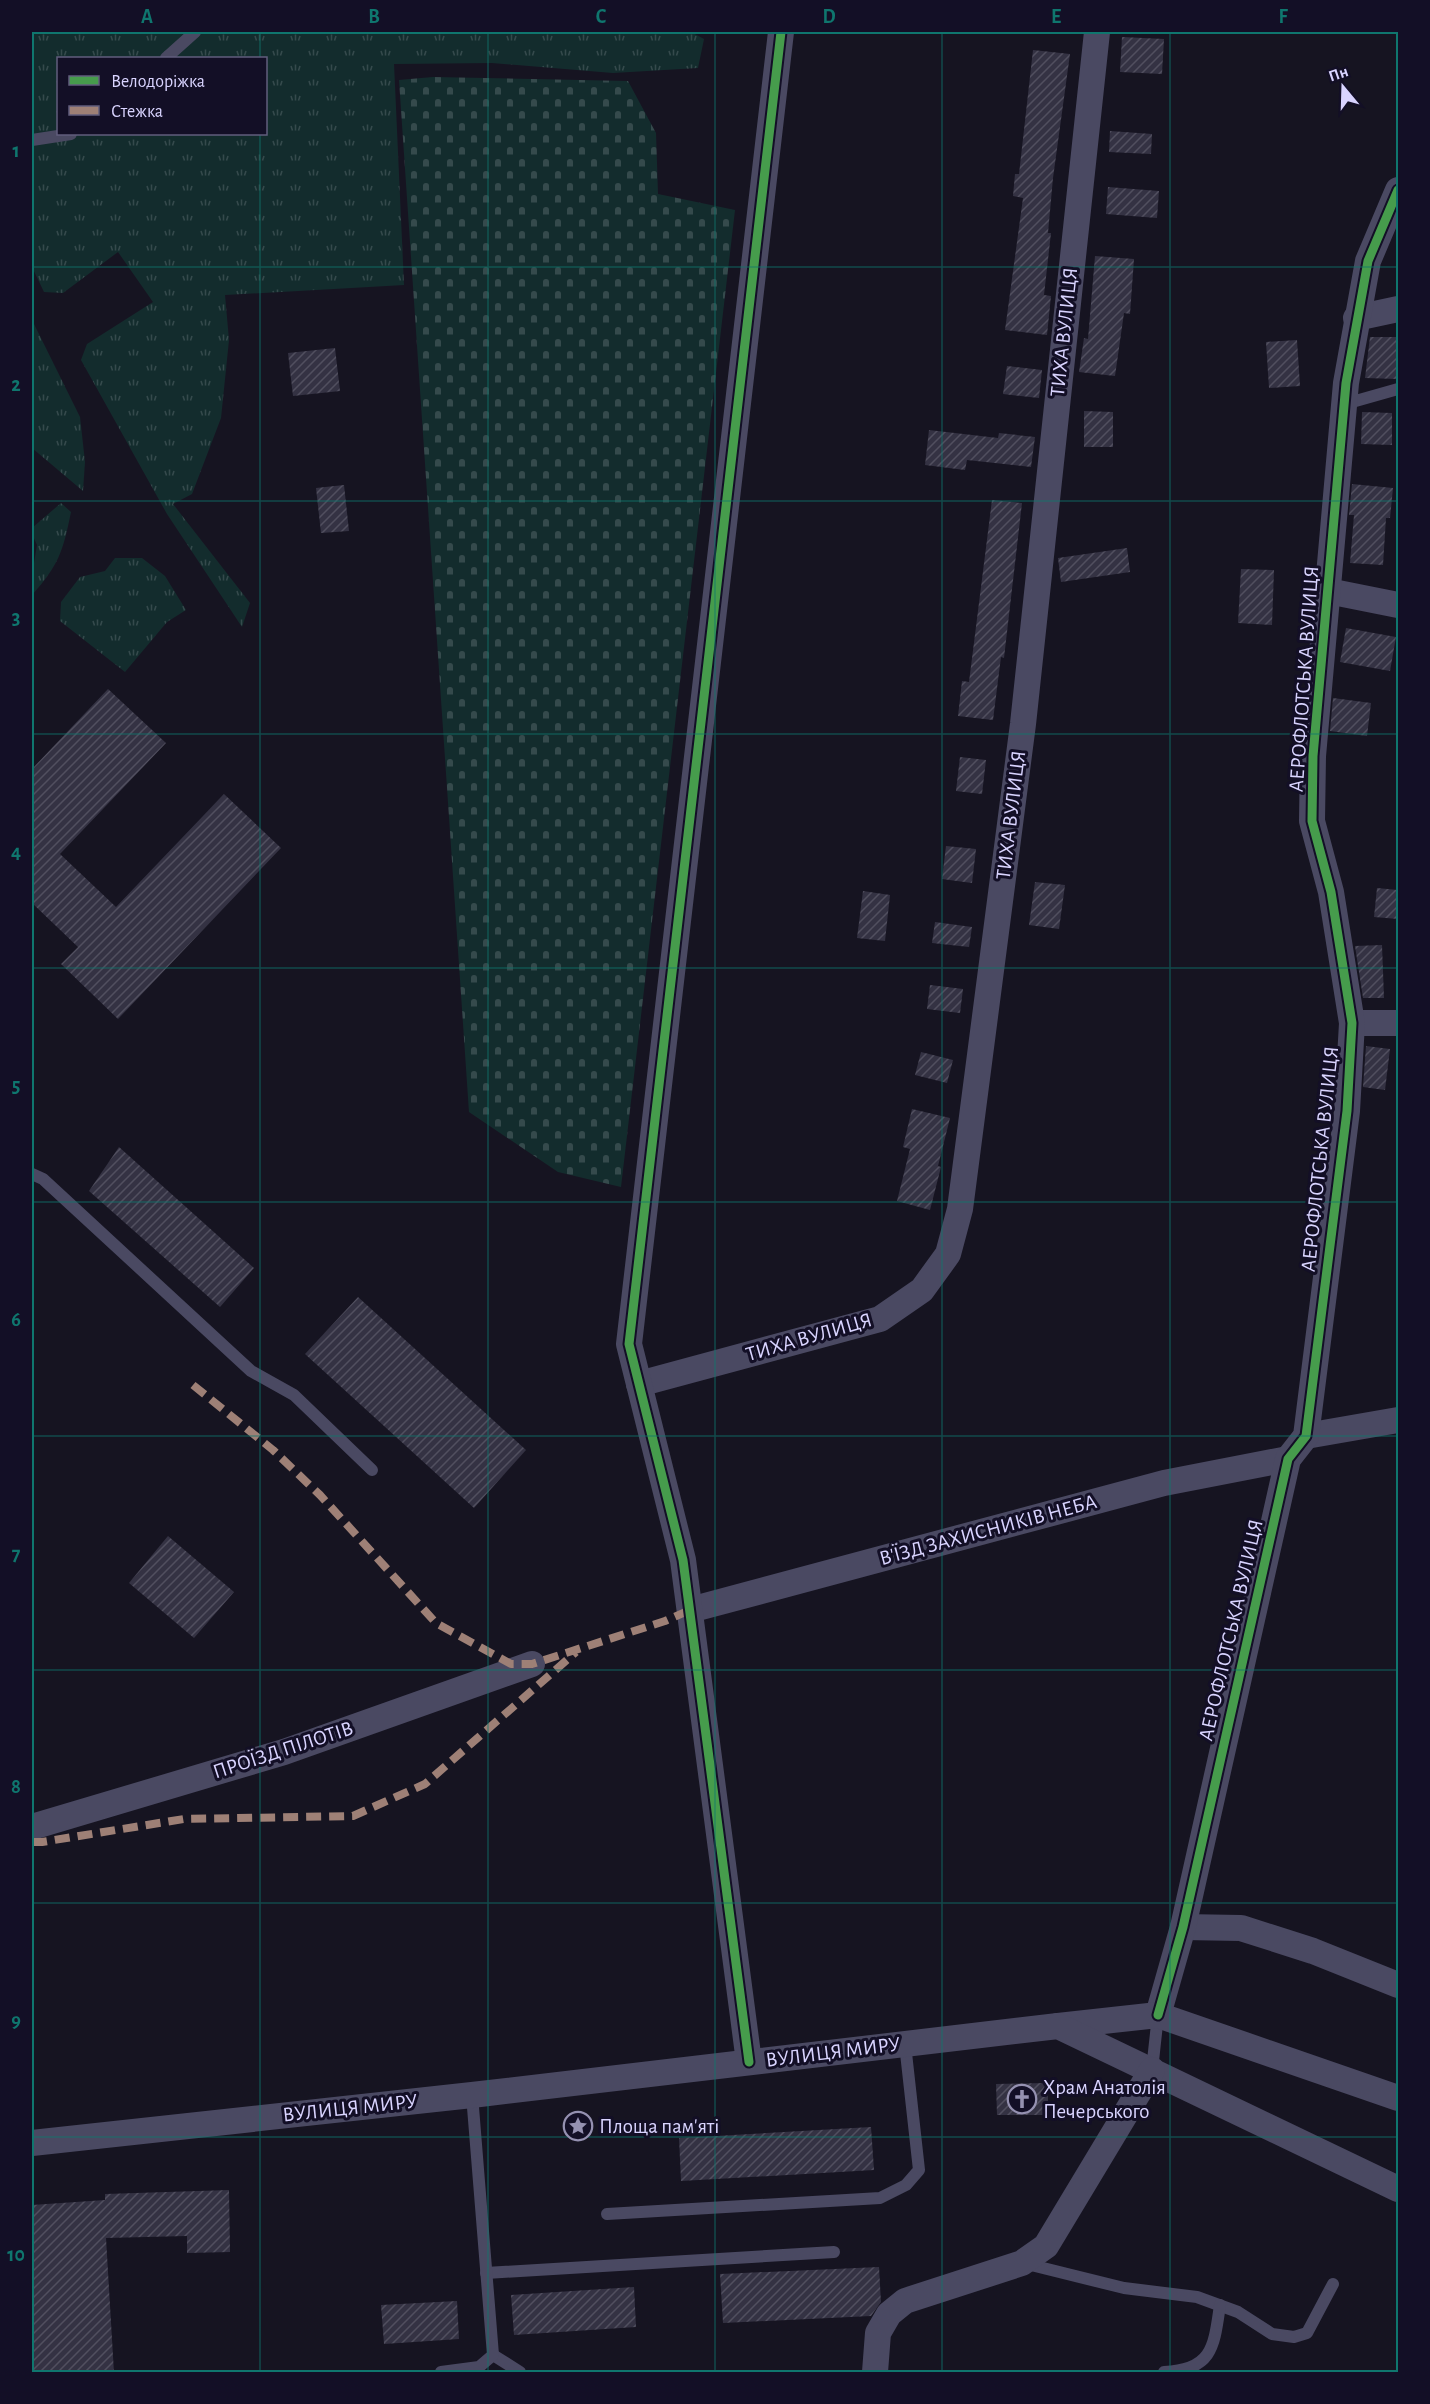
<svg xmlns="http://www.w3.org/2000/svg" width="1430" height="2404" viewBox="0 0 1430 2404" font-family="'Alegreya Sans',sans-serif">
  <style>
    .grass { fill: url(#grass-tufts); fill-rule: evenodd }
    .cemetery { fill: url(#cemetery-stones) }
    .building { fill: url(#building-hatch) }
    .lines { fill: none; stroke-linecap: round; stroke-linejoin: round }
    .service { stroke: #4a4962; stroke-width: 12 }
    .minor { stroke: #4a4962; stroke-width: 26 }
    .quiet { stroke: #9e8076; stroke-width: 8; stroke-dasharray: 15 8; stroke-linecap: butt }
    .cycleway-casing { stroke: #130f26; stroke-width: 13 }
    .cycleway { stroke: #469c4c; stroke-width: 9 }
    .grid { fill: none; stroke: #0f766e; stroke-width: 1.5; stroke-opacity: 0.55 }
    .labels { text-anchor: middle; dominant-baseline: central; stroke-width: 6; stroke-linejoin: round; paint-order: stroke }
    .street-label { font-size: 21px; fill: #d9d4ff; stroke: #130f26 }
    .poi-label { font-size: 21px; fill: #d9d4ff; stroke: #130f26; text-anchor: start }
    .neatline { fill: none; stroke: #0f766e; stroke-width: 2 }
    .grid-label { font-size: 20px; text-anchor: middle; font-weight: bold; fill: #0f766e }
  </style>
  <defs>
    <pattern id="grass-tufts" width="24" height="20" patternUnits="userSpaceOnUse" patternTransform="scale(1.5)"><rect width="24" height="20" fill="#132c2d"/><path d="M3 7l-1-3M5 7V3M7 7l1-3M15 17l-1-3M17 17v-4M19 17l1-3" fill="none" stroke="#354a4c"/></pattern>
    <pattern id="cemetery-stones" width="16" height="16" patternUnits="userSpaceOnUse" patternTransform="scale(1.5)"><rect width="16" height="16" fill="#132c2d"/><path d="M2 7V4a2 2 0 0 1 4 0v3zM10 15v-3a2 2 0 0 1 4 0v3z" fill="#354a4c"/></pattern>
    <pattern id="building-hatch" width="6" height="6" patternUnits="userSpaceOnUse" patternTransform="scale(1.5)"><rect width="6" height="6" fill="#343243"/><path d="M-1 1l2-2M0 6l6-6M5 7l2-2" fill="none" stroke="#514f5f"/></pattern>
  </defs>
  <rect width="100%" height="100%" fill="#161421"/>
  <g class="grass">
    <path d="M32 32H691L704 39 698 68 613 73 492 63 394 64 404 285 225 295 229 340 221 418 192 494 173 504 250 603 242 627 167 514 81 360 87 344 153 302 118 252 63 293 44 292 32 267ZM58 58H266V134H58Z"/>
    <path d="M32 320 80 417 85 462 83 491 32 448Z"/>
    <path d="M61 503 71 512C63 551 59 565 32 595V564L34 563 37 545 32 534V528Z"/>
    <path d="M115 558H142L165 576 186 610 167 622 125 672 60 621 61 602 80 577 105 571Z"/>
  </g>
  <path class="cemetery" d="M433 77 628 81 656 133 658 194 735 210 621 1187 558 1172 469 1112 399 80Z"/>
  <g class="building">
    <path d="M1122 37 1164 39 1162 74 1120 72Z"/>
    <path d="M1033 50 1070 54 1053 178 1048 233H1051L1044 295 1051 296 1047 335 1005 330 1023 198 1013 196 1015 174H1019Z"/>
    <path d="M1110 131 1152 134 1151 154 1109 152Z"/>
    <path d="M1108 187 1159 191 1157 218 1106 214Z"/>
    <path d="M1095 256 1134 259 1130 314 1124 313 1115 376 1079 372 1084 338 1088 339Z"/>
    <path d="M1370 337H1398L1397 379 1365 378Z"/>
    <path d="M1297 340 1300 386 1269 388 1266 342Z"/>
    <path d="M335 348 340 391 293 396 288 353Z"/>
    <path d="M1007 366 1042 370 1039 398 1003 394Z"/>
    <path d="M1084 411 1113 412V447H1084Z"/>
    <path d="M1362 412 1392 413V445L1361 444Z"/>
    <path d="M929 430 998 438 999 433 1035 437 1031 467 967 460 965 470 925 465Z"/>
    <path d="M1352 484 1393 488 1390 518H1386L1383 565 1350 563 1354 515H1349Z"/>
    <path d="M344 485 349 531 321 533 316 488Z"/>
    <path d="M992 500 1022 503 1004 658 1001 657 993 720 958 716 962 681 969 682Z"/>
    <path d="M1127 548 1130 572 1061 582 1058 558Z"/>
    <path d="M1241 569 1274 570 1272 625 1238 623Z"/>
    <path d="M1346 628 1396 637 1390 671 1340 662Z"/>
    <path d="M108 689 166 743 60 854 116 907 224 794 281 848 118 1019 61 964 78 947 32 903V769Z"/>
    <path d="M1333 698 1371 703 1367 736 1330 731Z"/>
    <path d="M960 757 986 760 982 794 956 791Z"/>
    <path d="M946 846 976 849 972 883 942 879Z"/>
    <path d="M1035 882 1065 885 1059 929 1029 925Z"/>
    <path d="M1377 888 1398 890V919L1374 917Z"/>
    <path d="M863 891 890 895 885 941 857 938Z"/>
    <path d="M935 922 972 927 969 947 932 943Z"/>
    <path d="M1382 945 1384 998H1363L1355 946Z"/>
    <path d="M930 985 963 989 960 1013 927 1009Z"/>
    <path d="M1366 1046 1390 1049 1385 1090 1363 1087Z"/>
    <path d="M921 1052 953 1060 947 1083 915 1075Z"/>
    <path d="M912 1109 950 1118 938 1166 941 1167 930 1210 897 1201 910 1149 903 1147Z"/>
    <path d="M119 1147 254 1268 220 1307 89 1191Z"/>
    <path d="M358 1297 526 1450 474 1508 305 1354Z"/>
    <path d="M168 1536 234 1592 194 1638 129 1583Z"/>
    <path d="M1048 2083V2115H997L996 2084Z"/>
    <path d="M871 2127 874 2170 681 2181 679 2138Z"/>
    <path d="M229 2190 230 2252 187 2253V2236L106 2238 114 2373H32V2205L105 2200V2194Z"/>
    <path d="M879 2267 881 2302 871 2316 723 2323 720 2274Z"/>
    <path d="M634 2287 636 2327 514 2335 511 2295Z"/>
    <path d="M457 2301 459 2339 384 2344 381 2305Z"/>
  </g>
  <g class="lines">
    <g class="service">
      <path d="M166 58 195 32"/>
      <path d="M32 140 71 134"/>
      <path d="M1345 404 1398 389"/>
      <path d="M32 1174 43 1179 251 1371 294 1395 372 1470"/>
      <path d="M1152 2070 1158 2015"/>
      <path d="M607 2214 880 2198 906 2185 919 2170 905 2044"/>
      <path d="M1023 2263 1124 2288 1197 2297 1238 2312 1272 2334 1294 2337 1307 2333 1333 2284"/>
      <path d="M486 2273 834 2252"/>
      <path d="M493 2355 520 2372"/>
      <path d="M441 2372 479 2367 493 2355 472 2095"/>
      <path d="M1164 2372C1213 2370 1214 2346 1220 2305"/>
    </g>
    <g class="minor">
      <path d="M1356 318 1398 309"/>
      <path d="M1328 591 1398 605"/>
      <path d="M1352 1023H1398"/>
      <path d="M639 1384 880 1319 922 1290 948 1254 960 1209 1023 724 1097 32"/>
      <path d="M1306 1436 1398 1420"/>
      <path d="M690 1610 1164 1483 1288 1459"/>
      <path d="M32 1827 284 1752 532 1664"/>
      <path d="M1183 1927 1241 1928 1313 1951 1398 1985"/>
      <path d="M1158 2015 1183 1927 1288 1459 1306 1436 1347 1111 1352 1023 1331 892 1312 821 1313 756 1346 383 1368 261 1398 190"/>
      <path d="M1058 2026 1158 2015 1398 2098"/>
      <path d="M749 2062 683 1560 629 1344 781 32"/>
      <path d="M32 2143 472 2095 1058 2026 1398 2189"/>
      <path d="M875 2372 878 2333 889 2314 905 2301 1022 2263 1046 2246 1152 2070"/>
    </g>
    <g class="quiet">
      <path d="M193 1385 273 1450 320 1495 436 1623 511 1664H532L665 1621 690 1610"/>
      <path d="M32 1842H42L184 1819 353 1816 425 1784 576 1652"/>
    </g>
    <g class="cycleway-casing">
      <g id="cycleway">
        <path d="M1158 2015 1183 1927 1288 1459 1306 1436 1347 1111 1352 1023 1331 892 1312 821 1313 756 1346 383 1368 261 1398 190"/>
        <path d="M749 2062 683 1560 629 1344 781 32"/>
      </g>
    </g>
    <use href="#cycleway" class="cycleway"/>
  </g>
  <path class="grid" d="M260 32V58M488 32V2372M715 32V2372M942 32V2372M1170 32V2372M260 134V2372M32 267H1398M32 501H1398M32 734H1398M32 968H1398M32 1202H1398M32 1436H1398M32 1670H1398M32 1903H1398M32 2137H1398"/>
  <defs>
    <g id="church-ring" transform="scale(1.5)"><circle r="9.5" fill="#130f26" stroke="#9591b1" stroke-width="1.5"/><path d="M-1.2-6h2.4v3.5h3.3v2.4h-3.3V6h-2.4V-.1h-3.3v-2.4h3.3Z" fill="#9591b1"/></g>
    <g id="sight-ring" transform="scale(1.5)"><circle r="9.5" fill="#130f26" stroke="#9591b1" stroke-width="1.5"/><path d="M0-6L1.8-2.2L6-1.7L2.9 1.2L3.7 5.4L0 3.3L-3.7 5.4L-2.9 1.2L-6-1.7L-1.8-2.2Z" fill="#9591b1"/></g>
  </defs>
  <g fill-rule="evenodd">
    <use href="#church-ring" x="1022" y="2099"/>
    <use href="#sight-ring" x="578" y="2126"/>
  </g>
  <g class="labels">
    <g class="street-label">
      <text transform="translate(1064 332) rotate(-84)">ТИХА ВУЛИЦЯ</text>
      <text transform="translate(1304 679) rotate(-86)">АЕРОФЛОТСЬКА ВУЛИЦЯ</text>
      <text transform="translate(1011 815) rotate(-83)">ТИХА ВУЛИЦЯ</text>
      <text transform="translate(1320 1159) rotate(-84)">АЕРОФЛОТСЬКА ВУЛИЦЯ</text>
      <text transform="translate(809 1337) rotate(-16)">ТИХА ВУЛИЦЯ</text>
      <text transform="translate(988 1530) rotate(-15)">В'ЇЗД ЗАХИСНИКІВ НЕБА</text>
      <text transform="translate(1231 1630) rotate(-77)">АЕРОФЛОТСЬКА ВУЛИЦЯ</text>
      <text transform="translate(283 1750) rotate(-18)">ПРОЇЗД ПІЛОТІВ</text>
      <text transform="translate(833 2052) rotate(-7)">ВУЛИЦЯ МИРУ</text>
      <text transform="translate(350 2108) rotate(-6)">ВУЛИЦЯ МИРУ</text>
    </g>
    <g class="poi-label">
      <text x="1043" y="2087">Храм Анатолія<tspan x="1043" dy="24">Печерського</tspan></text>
      <text x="599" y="2126">Площа пам'яті</text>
    </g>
  </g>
  <rect width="1430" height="2404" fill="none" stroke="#130f26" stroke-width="66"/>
  <rect x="57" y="57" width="210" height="78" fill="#130f26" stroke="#625e7d" stroke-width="1.5"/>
  <rect x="69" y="76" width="30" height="9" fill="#469c4c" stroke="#625e7d" stroke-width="1.5"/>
  <text x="111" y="87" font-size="18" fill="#d9d4ff">Велодоріжка</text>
  <rect x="69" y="106" width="30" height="9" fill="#9e8076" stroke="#625e7d" stroke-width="1.5"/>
  <text x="111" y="117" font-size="18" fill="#d9d4ff">Стежка</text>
  <g transform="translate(1343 87) rotate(341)" stroke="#130f26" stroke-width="4.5" paint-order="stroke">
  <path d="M0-4.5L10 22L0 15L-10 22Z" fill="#d9d4ff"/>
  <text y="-9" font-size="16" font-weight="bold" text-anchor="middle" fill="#d9d4ff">Пн</text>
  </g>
  <rect x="33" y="33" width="1364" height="2338" class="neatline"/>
  <g class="grid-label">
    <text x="147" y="23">A</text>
    <text x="374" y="23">B</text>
    <text x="601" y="23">C</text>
    <text x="829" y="23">D</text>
    <text x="1056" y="23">E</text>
    <text x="1283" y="23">F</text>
    <text x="16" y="157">1</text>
    <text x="16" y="391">2</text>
    <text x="16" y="624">3</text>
    <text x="16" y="858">4</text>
    <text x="16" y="1092">5</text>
    <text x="16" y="1326">6</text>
    <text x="16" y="1560">7</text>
    <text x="16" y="1793">8</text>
    <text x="16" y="2027">9</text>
    <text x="16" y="2261">10</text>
  </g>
</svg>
